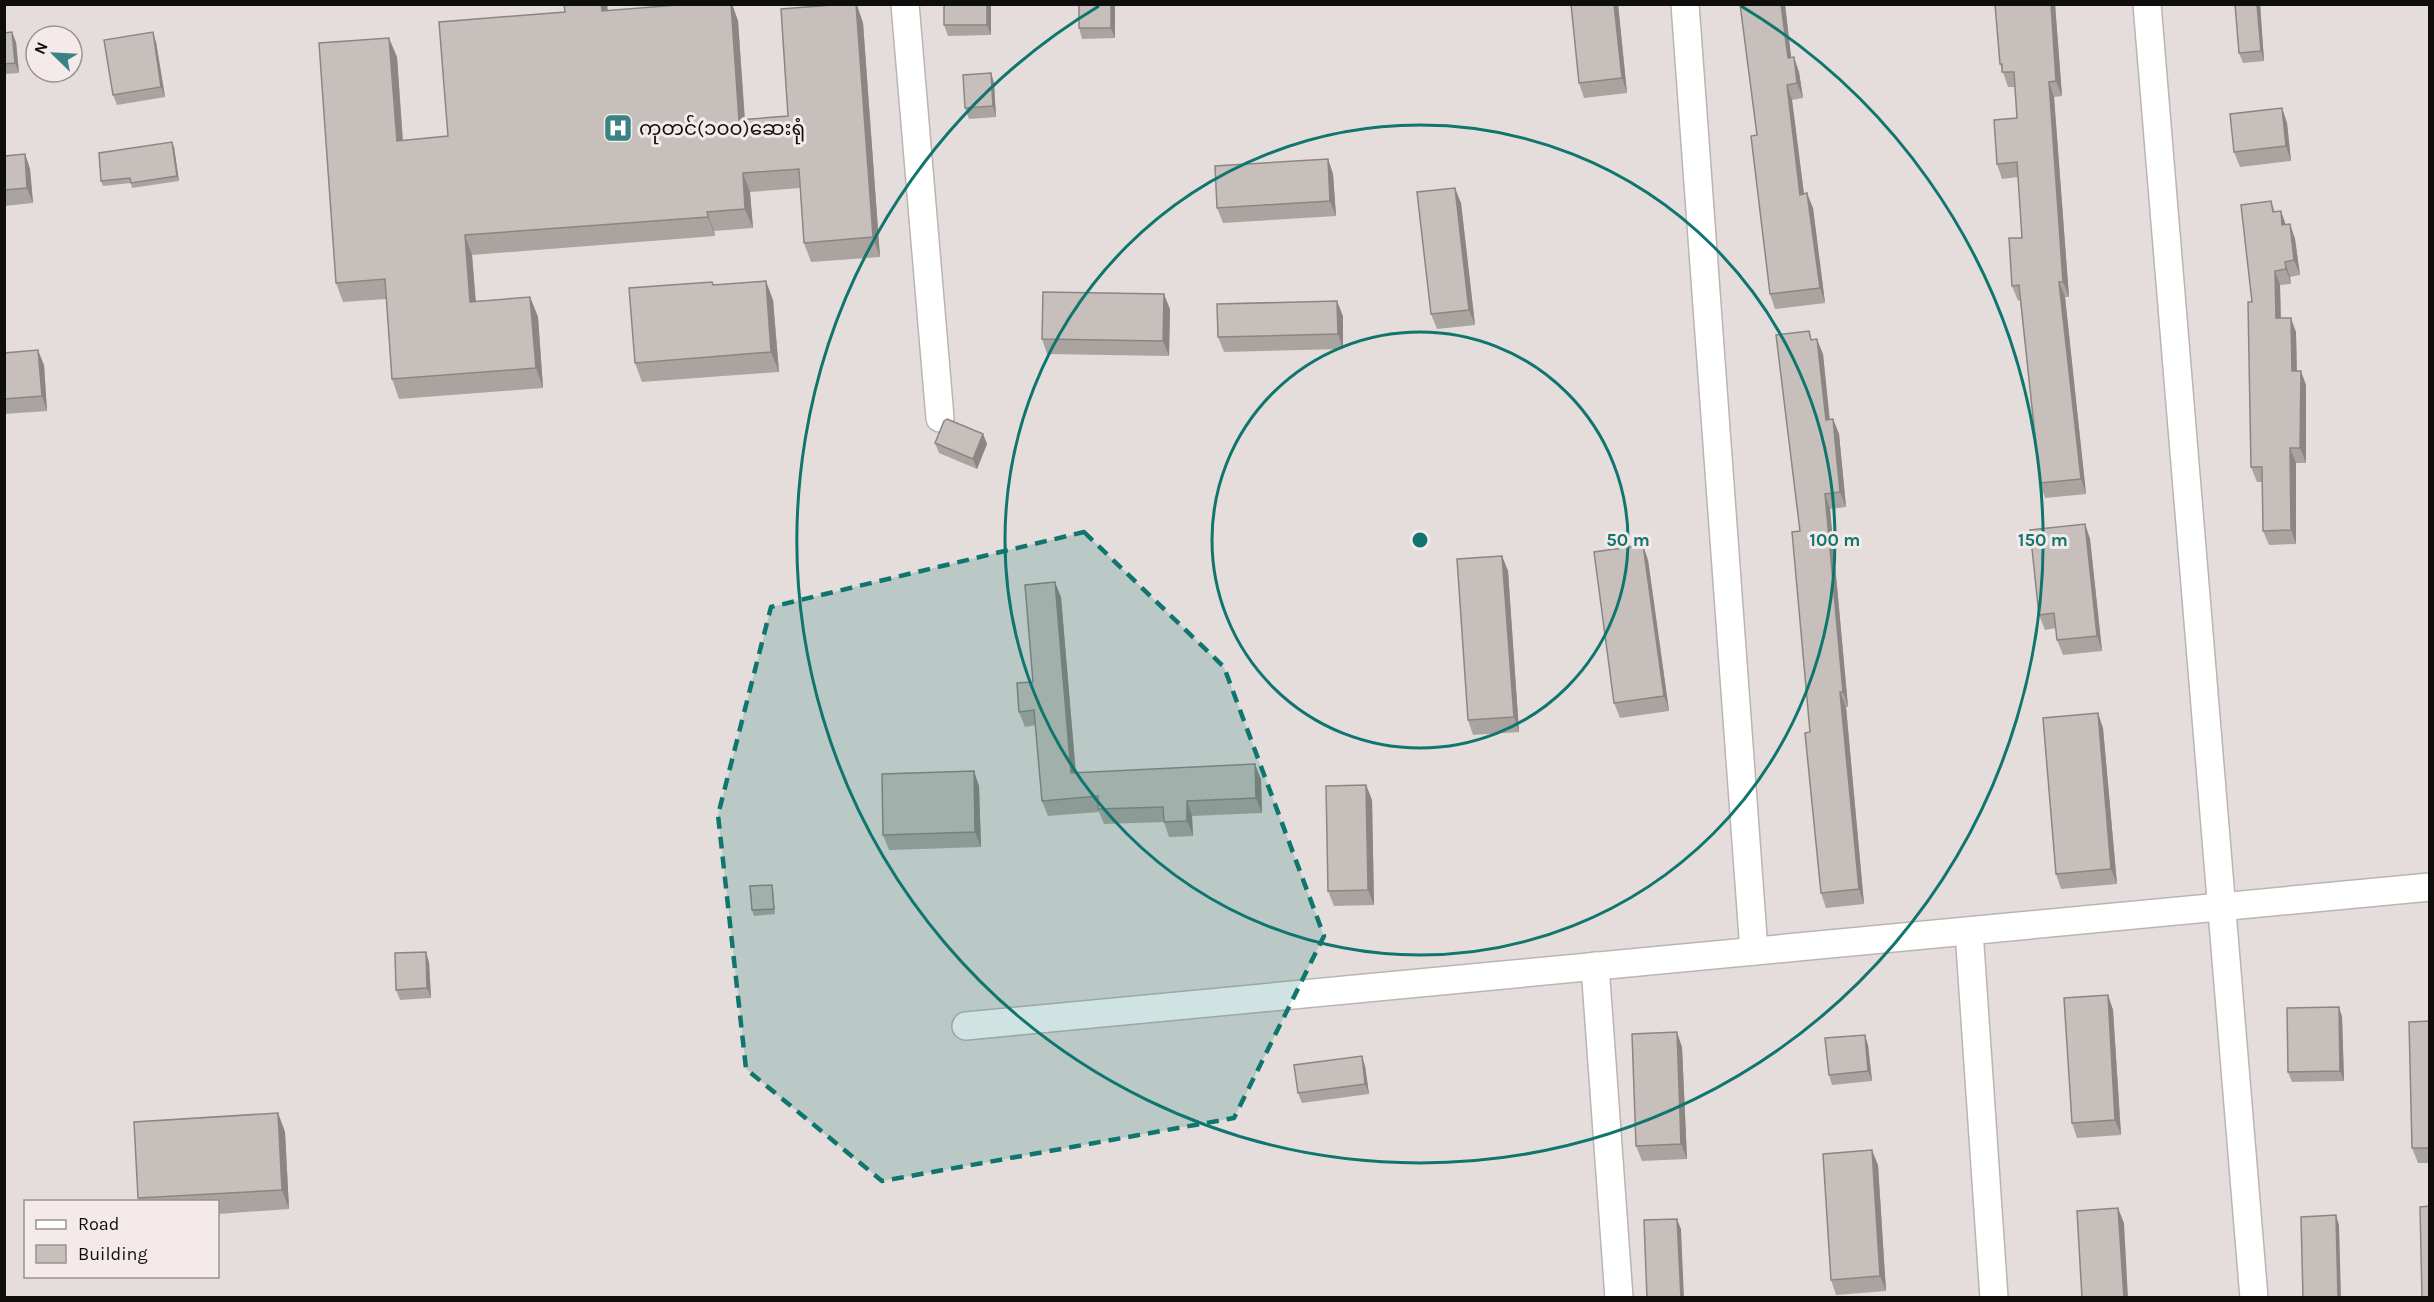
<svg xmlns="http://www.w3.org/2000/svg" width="2434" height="1302" viewBox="0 0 2434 1302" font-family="Karla,'Noto Sans Myanmar',sans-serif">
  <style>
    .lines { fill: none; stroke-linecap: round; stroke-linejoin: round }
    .minor-casing { stroke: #bcb4b3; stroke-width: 30 }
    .minor { stroke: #fff; stroke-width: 27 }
    .wall { fill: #aaa4a1 }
    .shaded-wall { fill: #8b8683 }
    .building { fill: #c6bfbb; stroke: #8b8683; stroke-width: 1.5 }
    .marked { fill: #0f766e; fill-opacity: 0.2; stroke: #0f766e; stroke-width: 4.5; stroke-dasharray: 12 8; stroke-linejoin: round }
    .ring { fill: none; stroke: #0f766e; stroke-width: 3 }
    .labels { text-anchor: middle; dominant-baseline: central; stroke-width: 6; stroke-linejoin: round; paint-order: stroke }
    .poi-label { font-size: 20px; fill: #100d0d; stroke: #f3eae9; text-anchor: start }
    .centre { fill: #0f766e; stroke: #f3eae9; stroke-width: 3 }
    .ring-label { font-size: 18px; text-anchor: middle; font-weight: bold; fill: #0f766e; stroke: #f3eae9; stroke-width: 6; stroke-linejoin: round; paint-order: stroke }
  </style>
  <rect width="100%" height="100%" fill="#e5dddc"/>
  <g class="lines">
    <g class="minor-casing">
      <g id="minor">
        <path d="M905 4 940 418"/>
        <path d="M1685 4 1754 951"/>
        <path d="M2147 4 2254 1298"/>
        <path d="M1969 931 1994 1298"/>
        <path d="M1595 966 1619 1298"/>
        <path d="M966 1026 2430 887"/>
      </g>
    </g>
    <use href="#minor" class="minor"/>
  </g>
  <g class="wall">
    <path d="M564 4H607L608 11 732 4 738 21 745 119 788 116 857 4 863 23 880 257 811 262 804 243 800 188 750 192 753 228 714 231 715 236 472 255 476 301 530 297 538 317 543 388 399 399 392 379 386 299 343 302 336 283 397 57 403 140 448 136 565 12Z"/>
    <path d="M991 4V35L948 36 944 25Z"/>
    <path d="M1079 4H1114L1115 8V38L1082 39 1079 28Z"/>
    <path d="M1618 4 1627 93 1584 98 1579 83Z"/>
    <path d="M1740 4H1785L1791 58 1799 72 1803 98 1792 100 1804 194 1813 208 1825 303 1775 309 1770 294 1757 135Z"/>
    <path d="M2055 4 2062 96 2054 97 2069 297H2065L2086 494 2045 498 2040 483 2020 300 2018 301 2012 286 2022 238 2018 177 2002 179 1997 164 2017 118 2015 87H2008L2000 64Z"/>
    <path d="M2235 4H2260L2264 61 2243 63 2239 53Z"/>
    <path d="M4 33 16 42 19 73 4 74Z"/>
    <path d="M156 42 165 97 117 105 113 95Z"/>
    <path d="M991 73 994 83 996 117 969 119 965 108Z"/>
    <path d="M2282 108 2287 123 2291 161 2240 167 2234 152Z"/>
    <path d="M174 147 179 181 132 188 131 183 103 186 101 181Z"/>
    <path d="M25 154 30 169 33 203 4 206V156Z"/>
    <path d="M1328 159 1333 174 1336 216 1223 223 1217 208Z"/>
    <path d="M2271 201 2275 212 2281 211 2286 225 2290 224 2295 239 2300 275 2290 277 2291 284 2280 285 2281 318 2296 332 2297 371 2306 385V463H2296V544L2269 545 2263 531 2262 482H2257L2251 467 2252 302Z"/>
    <path d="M1461 203 1475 325 1437 329 1431 314Z"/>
    <path d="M712 282 713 285 773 300 779 372 642 382 635 363Z"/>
    <path d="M1170 309 1169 356 1047 354 1042 339Z"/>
    <path d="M1343 316V349L1224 352 1218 337Z"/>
    <path d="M1812 340 1823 354 1830 420 1833 419 1839 434 1846 507 1830 509 1848 707H1846L1864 904 1826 908 1821 893 1810 732 1800 531Z"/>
    <path d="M4 353 44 365 47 411 4 414Z"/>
    <path d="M983 434 987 444 977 469 939 453 935 443Z"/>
    <path d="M2085 524 2090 539 2102 651 2063 655 2057 640 2056 628 2045 630 2039 615Z"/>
    <path d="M1502 556 1508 571 1519 732 1473 735 1468 720Z"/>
    <path d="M1648 560 1669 711 1620 718 1614 703Z"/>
    <path d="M1061 597 1076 773 1261 779 1262 813 1192 816 1193 836 1169 837 1164 822 1104 824 1099 812 1048 816 1042 801 1036 725 1025 727 1019 712 1033 682Z"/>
    <path d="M2103 728 2117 884 2061 889 2056 874Z"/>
    <path d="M1366 785 1372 800 1374 905 1334 906 1328 891Z"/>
    <path d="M979 786 981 847 889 850 883 835Z"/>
    <path d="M773 890 775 914 754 916 752 910Z"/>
    <path d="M429 962 431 998 400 1000 396 990Z"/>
    <path d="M2108 995 2113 1010 2121 1135 2077 1138 2072 1123Z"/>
    <path d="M2339 1007 2342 1017 2344 1081 2292 1082 2288 1072Z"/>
    <path d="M2430 1021V1163H2418L2412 1148Z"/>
    <path d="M1868 1045 1872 1081 1832 1085 1829 1075Z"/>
    <path d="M1682 1047 1687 1159 1642 1161 1636 1146Z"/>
    <path d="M1365 1066 1369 1094 1302 1103 1298 1093Z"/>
    <path d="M278 1113 285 1132 289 1209 218 1214V1202H139L138 1198Z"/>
    <path d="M1878 1165 1886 1291 1836 1295 1831 1280Z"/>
  </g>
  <g class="shaded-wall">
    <path d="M601 4H607L609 31 602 11Z"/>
    <path d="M731 4H732L738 21 746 139 739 120Z"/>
    <path d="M856 4 863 23 880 257 873 237Z"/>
    <path d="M987 4H991V35L987 25Z"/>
    <path d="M1111 4H1114L1115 8V38L1111 28Z"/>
    <path d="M1614 4H1618L1627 93 1622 78Z"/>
    <path d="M1781 4H1785L1793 73 1788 58Z"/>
    <path d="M2051 4H2055L2062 96 2056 81Z"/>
    <path d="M2257 4H2260L2264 61 2261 51Z"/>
    <path d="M12 32 16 42 19 73 15 63Z"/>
    <path d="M153 32 156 42 165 97 161 87Z"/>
    <path d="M389 38 397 57 404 160 397 141Z"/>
    <path d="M1794 57 1799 72 1803 98 1797 83Z"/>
    <path d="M991 73 994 83 996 117 993 106Z"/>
    <path d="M2049 82 2054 97 2069 297 2063 282Z"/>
    <path d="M1787 85 1792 100 1806 210 1800 195Z"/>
    <path d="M2282 108 2287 123 2291 161 2286 146Z"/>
    <path d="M172 142 174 147 179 181 177 176Z"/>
    <path d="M25 154 30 169 33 203 27 188Z"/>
    <path d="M1328 159 1333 174 1336 216 1330 201Z"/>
    <path d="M743 173 750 192 753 228 745 209Z"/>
    <path d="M1455 188 1461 203 1475 325 1469 310Z"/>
    <path d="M1807 193 1813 208 1825 303 1820 288Z"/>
    <path d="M2281 211 2286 226 2282 225Z"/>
    <path d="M707 212 714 231 715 236 708 217Z"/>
    <path d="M2290 224 2295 239 2300 275 2294 260Z"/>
    <path d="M465 235 472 255 477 321 470 302Z"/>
    <path d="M2285 262 2290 277 2291 284 2286 269Z"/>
    <path d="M2275 271 2280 285 2281 333 2276 318Z"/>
    <path d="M766 281 773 300 779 372 771 352Z"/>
    <path d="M2059 282 2065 297 2086 494 2081 479Z"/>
    <path d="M1164 294 1170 309 1169 356 1163 341Z"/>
    <path d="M530 297 538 317 543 388 536 368Z"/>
    <path d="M1337 301 1343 316V349L1338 334Z"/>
    <path d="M2291 318 2296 332 2297 385 2292 371Z"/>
    <path d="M1817 339 1823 354 1831 435 1826 420Z"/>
    <path d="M38 350 44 365 47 411 42 396Z"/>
    <path d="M2301 371 2306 385V463L2300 448Z"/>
    <path d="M1833 419 1839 434 1846 507 1840 492Z"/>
    <path d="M983 434 987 444 977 469 973 459Z"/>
    <path d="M2290 448 2296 463V544L2291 530Z"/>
    <path d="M1825 494 1830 509 1848 707 1843 692Z"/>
    <path d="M2085 524 2090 539 2102 651 2097 636Z"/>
    <path d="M1643 545 1648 560 1669 711 1664 696Z"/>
    <path d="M1502 556 1508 571 1519 732 1514 717Z"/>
    <path d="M1055 582 1061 597 1077 788 1071 773Z"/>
    <path d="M1840 692 1846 707 1864 904 1859 889Z"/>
    <path d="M2098 713 2103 728 2117 884 2111 869Z"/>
    <path d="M1255 764 1261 779 1262 813 1256 798Z"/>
    <path d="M974 771 979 786 981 847 975 832Z"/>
    <path d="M1366 785 1372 800 1374 905 1368 890Z"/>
    <path d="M1187 801 1192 816 1193 836 1187 821Z"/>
    <path d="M426 952 429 962 431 998 427 988Z"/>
    <path d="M2108 995 2113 1010 2121 1135 2115 1120Z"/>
    <path d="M2339 1007 2342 1017 2344 1081 2340 1071Z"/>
    <path d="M1677 1032 1682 1047 1687 1159 1681 1144Z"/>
    <path d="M1865 1035 1868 1045 1872 1081 1868 1071Z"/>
    <path d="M1362 1056 1365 1066 1369 1094 1365 1084Z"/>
    <path d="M278 1113 285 1132 289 1209 282 1190Z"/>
    <path d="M1872 1150 1878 1165 1886 1291 1880 1276Z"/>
    <path d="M2118 1208 2124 1223 2128 1298H2124Z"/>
    <path d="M2336 1215 2339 1225 2341 1298H2338Z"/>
    <path d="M1677 1219 1681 1229 1684 1298H1681Z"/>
  </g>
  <g class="building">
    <path d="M564 4H601L602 11 690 4H731L739 120 788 116 781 9 845 4H856L873 237 804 243 799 169 743 173 745 209 707 212 708 217 465 235 470 302 530 297 536 368 392 379 385 279 336 283 319 43 389 38 397 141 448 136 439 22 565 12Z"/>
    <rect x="944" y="4" width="43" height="21"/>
    <rect x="1079" y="4" width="32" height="24"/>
    <path d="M1571 4H1614L1622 78 1579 83Z"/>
    <path d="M1740 4H1781L1788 58 1794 57 1797 83 1787 85 1800 195 1807 193 1820 288 1770 294 1751 136 1757 135Z"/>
    <path d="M1995 4H2051L2056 81 2049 82 2063 282H2059L2081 479 2040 483 2019 285 2012 286 2009 238H2022L2017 162 1997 164 1994 120 2017 118 2014 72H2002V64H2000Z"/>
    <path d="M2235 4H2257L2261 51 2239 53Z"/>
    <path d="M12 32 15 63 4 64V33Z"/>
    <path d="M153 32 161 87 113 95 104 40Z"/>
    <path d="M991 73 993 106 965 108 963 75Z"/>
    <path d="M2282 108 2286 146 2234 152 2230 114Z"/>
    <path d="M172 142 177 176 131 183 130 178 101 181 99 153Z"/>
    <path d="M25 154 27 188 4 190V156Z"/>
    <path d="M1328 159 1330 201 1217 208 1215 166Z"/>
    <path d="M1455 188 1469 310 1431 314 1417 192Z"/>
    <path d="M2271 201 2273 212 2281 211 2282 225 2290 224 2294 260 2285 262 2286 269 2275 271 2276 318H2291L2292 371H2301L2300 448H2290L2291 530 2263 531 2262 467H2251L2248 302H2252L2241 205Z"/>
    <path d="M766 281 771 352 635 363 629 288 712 282 713 285Z"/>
    <path d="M1043 292 1164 294 1163 341 1042 339Z"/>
    <path d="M1337 301 1338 334 1218 337 1217 304Z"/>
    <path d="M1809 331 1811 340 1817 339 1826 420 1833 419 1840 492 1825 494 1843 692H1840L1859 889 1821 893 1805 733 1810 732 1792 532 1800 531 1776 335Z"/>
    <path d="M38 350 42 396 4 399V353Z"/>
    <path d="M947 419 983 434 973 459 935 443 944 421Z"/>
    <path d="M2085 524 2097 636 2057 640 2054 613 2039 615 2030 530Z"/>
    <path d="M1643 545 1664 696 1614 703 1594 552Z"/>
    <path d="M1502 556 1514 717 1468 720 1457 559Z"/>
    <path d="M1055 582 1071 773 1255 764 1256 798 1187 801V821L1164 822 1163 807 1098 809V796L1042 801 1034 710 1019 712 1017 683 1033 682 1025 585Z"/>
    <path d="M2098 713 2111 869 2056 874 2043 718Z"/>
    <path d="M974 771 975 832 883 835 882 774Z"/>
    <path d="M1366 785 1368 890 1328 891 1326 786Z"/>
    <path d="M772 885 774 909 752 910 750 886Z"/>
    <path d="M426 952 427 988 396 990 395 953Z"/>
    <path d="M2108 995 2115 1120 2072 1123 2064 998Z"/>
    <path d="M2339 1007 2340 1071 2288 1072 2287 1008Z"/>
    <path d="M2430 1021V1148H2412L2409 1022Z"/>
    <path d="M1677 1032 1681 1144 1636 1146 1632 1034Z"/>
    <path d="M1865 1035 1868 1071 1829 1075 1825 1038Z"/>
    <path d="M1362 1056 1365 1084 1298 1093 1294 1065Z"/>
    <path d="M278 1113 282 1190 138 1198 134 1122Z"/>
    <path d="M1872 1150 1880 1276 1831 1280 1823 1154Z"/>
    <path d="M2430 1206V1298H2422L2420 1207Z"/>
    <path d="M2118 1208 2124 1298H2082L2077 1211Z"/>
    <path d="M2336 1215 2338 1298H2303L2301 1217Z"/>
    <path d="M1677 1219 1681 1298H1647L1644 1220Z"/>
  </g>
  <path class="marked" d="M1084 532 1224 667 1324 936 1234 1118 882 1181 746 1069 718 815 771 607Z"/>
  <g class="ring">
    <circle cx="1420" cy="540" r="208"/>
    <circle cx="1420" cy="540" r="415"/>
    <path d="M1741 6A623 623 0 1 1 1099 6"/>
  </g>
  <defs>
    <g id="hospital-square" transform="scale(1.5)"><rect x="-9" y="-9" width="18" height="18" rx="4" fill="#3a8283" stroke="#f3eae9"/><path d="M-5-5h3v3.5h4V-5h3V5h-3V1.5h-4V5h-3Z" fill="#fff"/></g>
  </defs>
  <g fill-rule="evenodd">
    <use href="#hospital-square" x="618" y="128"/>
  </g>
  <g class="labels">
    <g class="poi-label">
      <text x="639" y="128">ကုတင်(၁၀၀)ဆေးရုံ</text>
    </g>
  </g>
  <circle cx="1420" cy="540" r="9" class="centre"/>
  <g class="ring-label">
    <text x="1628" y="546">50 m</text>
    <text x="1835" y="546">100 m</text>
    <text x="2043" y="546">150 m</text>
  </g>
  <rect width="2434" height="1302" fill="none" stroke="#100d0d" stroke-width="12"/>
  <rect x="24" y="1200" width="195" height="78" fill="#f3eae9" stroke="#989291" stroke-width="1.5"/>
  <rect x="36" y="1220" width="30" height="9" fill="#ffffff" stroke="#989291" stroke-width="1.5"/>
  <text x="78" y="1230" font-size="18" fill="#100d0d">Road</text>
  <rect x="36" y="1245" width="30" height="18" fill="#c6bfbb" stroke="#989291" stroke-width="1.5"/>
  <text x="78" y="1260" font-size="18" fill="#100d0d">Building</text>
  <g transform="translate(54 54) rotate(294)"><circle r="28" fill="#f3eae9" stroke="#989291" stroke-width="1.5"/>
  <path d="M0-4.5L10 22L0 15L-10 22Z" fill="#3a8283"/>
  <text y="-9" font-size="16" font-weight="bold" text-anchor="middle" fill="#100d0d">N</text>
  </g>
</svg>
